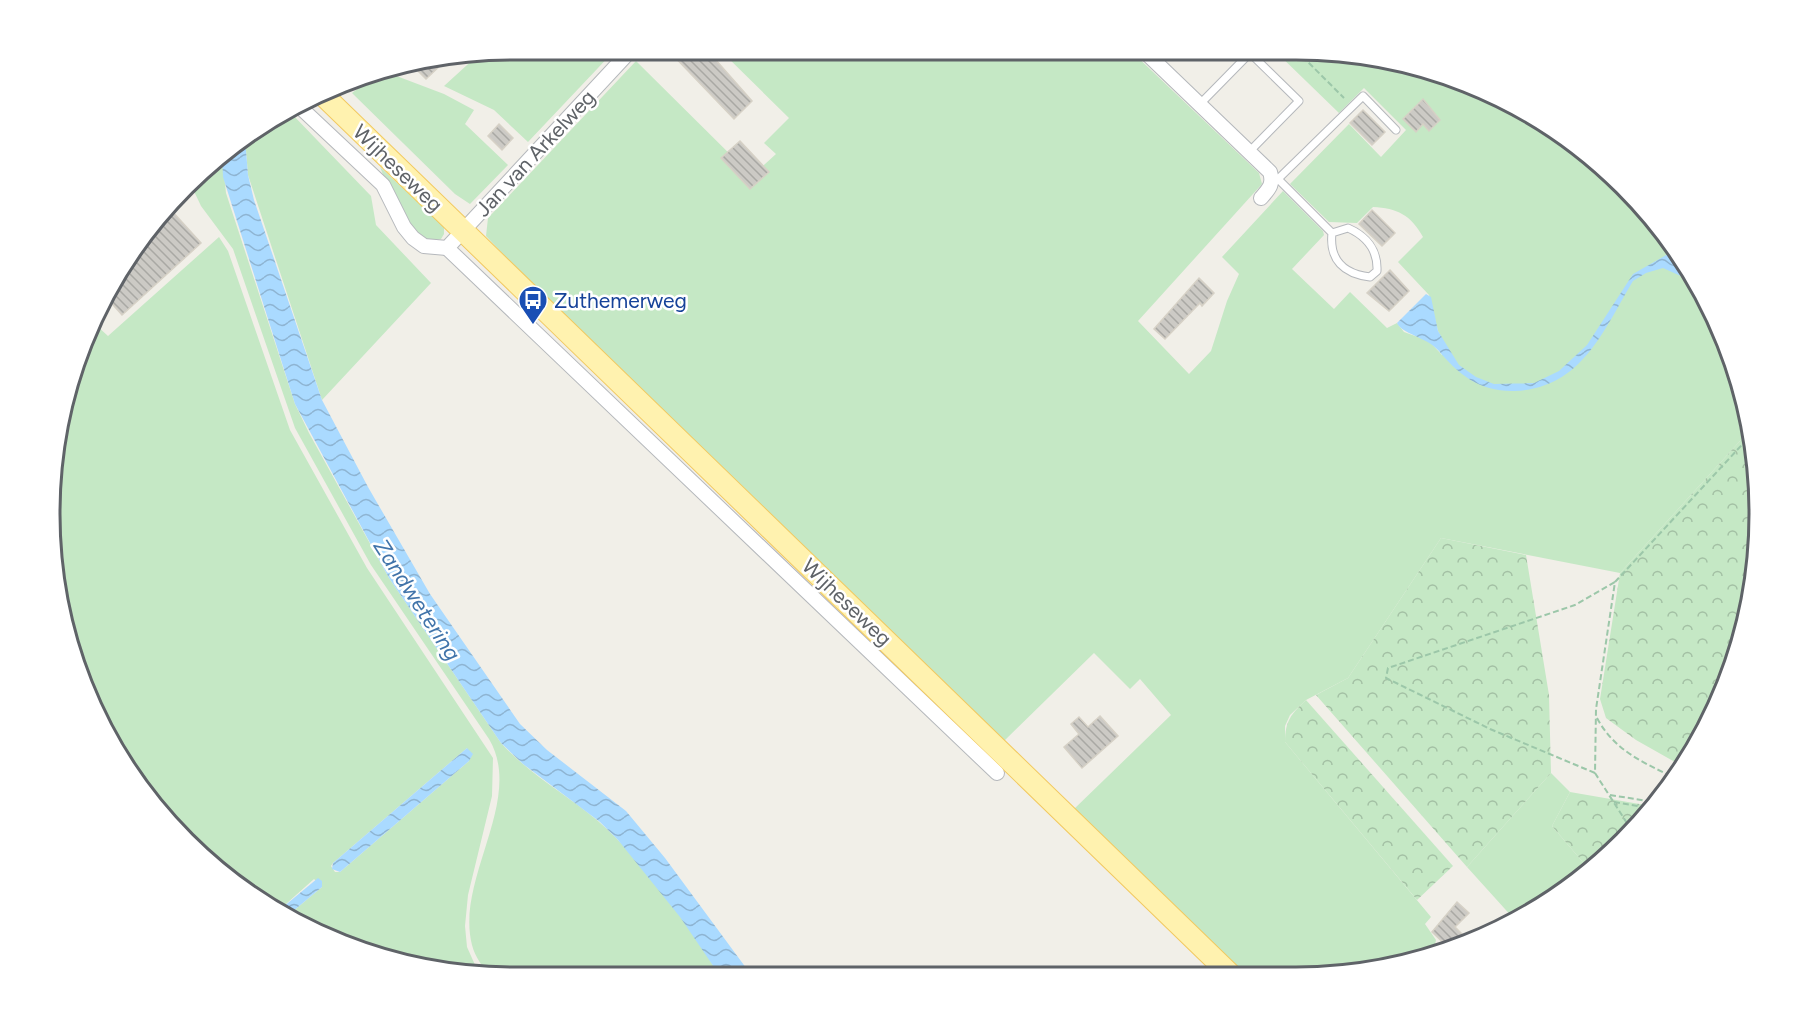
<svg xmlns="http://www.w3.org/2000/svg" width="1809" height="1027" viewBox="0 0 1809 1027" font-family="Figtree,sans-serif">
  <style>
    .green { fill: #c5e8c5; fill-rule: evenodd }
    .forest { fill: url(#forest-crowns) }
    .water { fill: url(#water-waves) }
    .building { fill: url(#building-back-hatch); stroke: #d6d1c6; stroke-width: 1.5 }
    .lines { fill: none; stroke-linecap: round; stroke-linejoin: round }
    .service-casing { stroke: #b5b8bc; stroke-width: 9 }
    .minor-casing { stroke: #b5b8bc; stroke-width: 16 }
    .primary-casing { stroke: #f2c960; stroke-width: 23 }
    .path { stroke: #9cc7a9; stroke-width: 2; stroke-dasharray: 6 3; stroke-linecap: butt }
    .service { stroke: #fff; stroke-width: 7 }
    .minor { stroke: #fff; stroke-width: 14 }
    .primary { stroke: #fff2af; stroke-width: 21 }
    .labels { text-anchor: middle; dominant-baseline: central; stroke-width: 5; stroke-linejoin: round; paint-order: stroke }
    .street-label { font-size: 21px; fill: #5f6368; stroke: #fff }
    .transit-label { font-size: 21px; fill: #164399; stroke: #fff; text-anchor: start }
    .water-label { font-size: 22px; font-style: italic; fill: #4174aa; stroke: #fff }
    .rim { fill: none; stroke: #5f6368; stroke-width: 3 }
  </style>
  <defs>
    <pattern id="forest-crowns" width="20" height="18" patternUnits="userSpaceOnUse" patternTransform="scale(1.5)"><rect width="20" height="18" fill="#c5e8c5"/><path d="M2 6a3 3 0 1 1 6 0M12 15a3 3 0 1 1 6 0" fill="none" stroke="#a3c0a4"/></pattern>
    <pattern id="water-waves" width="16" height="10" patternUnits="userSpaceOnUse" patternTransform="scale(1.5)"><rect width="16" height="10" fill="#aadaff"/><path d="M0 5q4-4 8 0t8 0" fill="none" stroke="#8eb4d2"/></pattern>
    <pattern id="building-back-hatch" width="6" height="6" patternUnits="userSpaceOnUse" patternTransform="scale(1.5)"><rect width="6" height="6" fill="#cccac5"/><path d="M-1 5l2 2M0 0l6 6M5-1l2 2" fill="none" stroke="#a9a8a4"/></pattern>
  </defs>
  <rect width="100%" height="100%" fill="#f1efe8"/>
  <g class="green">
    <path d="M514 50H615L528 142 494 110 444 86 478 55Z"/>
    <path d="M720 50H1130L1259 173 1262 184 1138 321 1189 374 1211 351 1227 301 1239 274 1222 257 1283 191 1323 231 1324 235 1292 269 1334 309 1350 292 1387 328 1397 323 1404 332 1429 341 1442 355 1447 350 1438 331 1429 295 1398 262 1423 237C1411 215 1397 208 1373 207L1357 223 1329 222 1290 184 1349 124 1381 157 1406 130 1364 88 1339 113 1274 50H1326L1444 74 1528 112 1602 165 1664 231 1712 309 1744 394 1750 430 1620 573 1441 538 1348 678 1306 700 1290 715 1285 726V742L1431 917 1425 924 1436 940C1431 981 1276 974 1243 974L1073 810 1171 715 1140 679 1130 689 1094 653 1003 742 538 291 486 236 488 218 636 61 752 176 776 154 764 143 789 118Z"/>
    <path d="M386 72 444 94 474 110 465 124 508 165 470 204 455 194 352 93 376 75Z"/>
    <path d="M291 113 371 196 376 225 431 283 322 400 248 175 245 138Z"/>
    <path d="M222 155 226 193 295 404 309 433 389 578 501 743C529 774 566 794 598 821 642 859 689 926 720 976L490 977C483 967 475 957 472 945 455 879 525 800 489 739L371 565 295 428 233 249 201 206 192 187Z"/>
    <path d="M380 167 444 226V234L441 239 424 242C401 225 390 192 380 167Z"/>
    <path d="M219 237 228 251 290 430 367 568 493 758 492 796 468 895 465 926 467 947 480 976 365 953 286 917 322 887 314 879 277 912 164 819 85 691 50 544 65 393 96 325 108 336ZM467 748 469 761 340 872H335L331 866 333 863Z"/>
    <path d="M1551 773 1570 792 1552 826 1587 867 1553 899 1514 919 1467 867Z"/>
  </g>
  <g class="forest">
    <path d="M1750 430C1753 447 1757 466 1759 484 1764 576 1738 692 1682 766L1636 740 1606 718 1600 699 1620 573Z"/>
    <path d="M1441 538 1526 555 1549 695 1551 773 1467 867 1316 695 1348 678Z"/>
    <path d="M1306 700 1453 866 1417 900 1285 742C1285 721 1291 714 1306 700Z"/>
    <path d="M1570 792 1651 806 1624 841 1569 886 1587 867 1552 826Z"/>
  </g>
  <g class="water">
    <path d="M245 138 248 175 254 200 322 400 368 487 430 594 520 724 547 750 626 811 665 858 752 976H720L680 917 618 840 600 822 523 764 501 743 389 578 295 404 223 177 222 155 231 145Z"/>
    <path d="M1675 250 1696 283 1663 268 1646 273 1633 281C1603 331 1582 388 1515 391 1480 392 1459 375 1438 350 1426 337 1402 334 1397 323L1426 294 1431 297 1438 331 1459 365 1476 377 1494 384 1534 383 1559 371 1587 345 1633 274Z"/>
    <path d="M467 748 473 754 469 761 340 872 332 869 333 863Z"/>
    <path d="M318 878 322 881V887L286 917 277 912Z"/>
  </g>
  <g class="building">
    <path d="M668 50H707L752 101 734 119Z"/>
    <path d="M445 61 426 79 413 66 423 64Z"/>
    <path d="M1423 99 1440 120 1429 131 1423 124 1416 132 1403 119Z"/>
    <path d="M1363 110 1385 132 1372 145 1350 123Z"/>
    <path d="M499 124 513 138 502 150 488 136Z"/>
    <path d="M740 141 769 172 750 189 721 158Z"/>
    <path d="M171 210 201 243 122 315 108 299 128 255Z"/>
    <path d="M1372 210 1395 233 1382 246 1359 224Z"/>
    <path d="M1390 270 1409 291 1389 311 1367 293Z"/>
    <path d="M1199 278 1214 293 1202 306 1200 303 1165 339 1154 329Z"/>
    <path d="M1100 716 1118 736 1082 768 1064 747 1079 734 1071 724 1079 717 1088 727Z"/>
    <path d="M1457 902 1469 913 1455 927 1469 941 1451 950 1432 932Z"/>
  </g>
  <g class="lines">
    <g class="service-casing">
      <g id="service">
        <path d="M1200 104 1253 50"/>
        <path d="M1249 152 1299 101 1250 53"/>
        <path d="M1273 179H1278L1332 233C1329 260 1344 274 1370 277L1377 271C1378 250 1366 236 1348 228L1332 233"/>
        <path d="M1278 179 1363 96 1396 130"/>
      </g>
    </g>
    <g class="minor-casing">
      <g id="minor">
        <path d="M1143 50 1270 172C1274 184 1269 189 1261 198"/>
        <path d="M301 108 383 185 404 227 413 238 424 246 447 248 631 50"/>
        <path d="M447 248 997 773"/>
      </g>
    </g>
    <g class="primary-casing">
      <path id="primary" d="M324 96 1230 974"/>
    </g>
    <g class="path">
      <path d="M1296 50 1344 98"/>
      <path d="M1597 718C1614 750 1642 762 1673 777"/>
      <path d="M1595 773 1490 729 1386 678 1388 668 1575 605 1615 582"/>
      <path d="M1610 795 1654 802"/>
      <path d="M1614 802 1649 808"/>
      <path d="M1632 831 1595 773 1596 709 1615 582 1751 435"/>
    </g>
    <use href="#service" class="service"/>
    <use href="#minor" class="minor"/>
    <use href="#primary" class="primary"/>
  </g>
  <defs>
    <g id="bus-pin" transform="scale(1.5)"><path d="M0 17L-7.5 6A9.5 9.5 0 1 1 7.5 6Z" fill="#1a4fb4" stroke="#fff"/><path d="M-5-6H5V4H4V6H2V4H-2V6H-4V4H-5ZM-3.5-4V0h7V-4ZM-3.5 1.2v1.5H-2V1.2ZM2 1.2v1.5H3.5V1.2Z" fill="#fff"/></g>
  </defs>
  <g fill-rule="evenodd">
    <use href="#bus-pin" x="533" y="300"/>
  </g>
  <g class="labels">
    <g class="street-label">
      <text transform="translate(535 153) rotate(-47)">Jan van Arkelweg</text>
      <text transform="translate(398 168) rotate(44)">Wijheseweg</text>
      <text transform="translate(847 602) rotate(44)">Wijheseweg</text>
    </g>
    <g class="transit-label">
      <text x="554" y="300">Zuthemerweg</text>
    </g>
    <g class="water-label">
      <text transform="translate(417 600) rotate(57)">Zandwetering</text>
    </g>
  </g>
  <path d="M0 0H1809V1027H0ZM513 60H1296A453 453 0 0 1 1749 513V514A453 453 0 0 1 1296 967H513A453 453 0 0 1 60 514V513A453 453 0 0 1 513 60Z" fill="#fff" fill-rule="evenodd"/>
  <path class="rim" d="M513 60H1296A453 453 0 0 1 1749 513V514A453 453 0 0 1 1296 967H513A453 453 0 0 1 60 514V513A453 453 0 0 1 513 60Z"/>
</svg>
